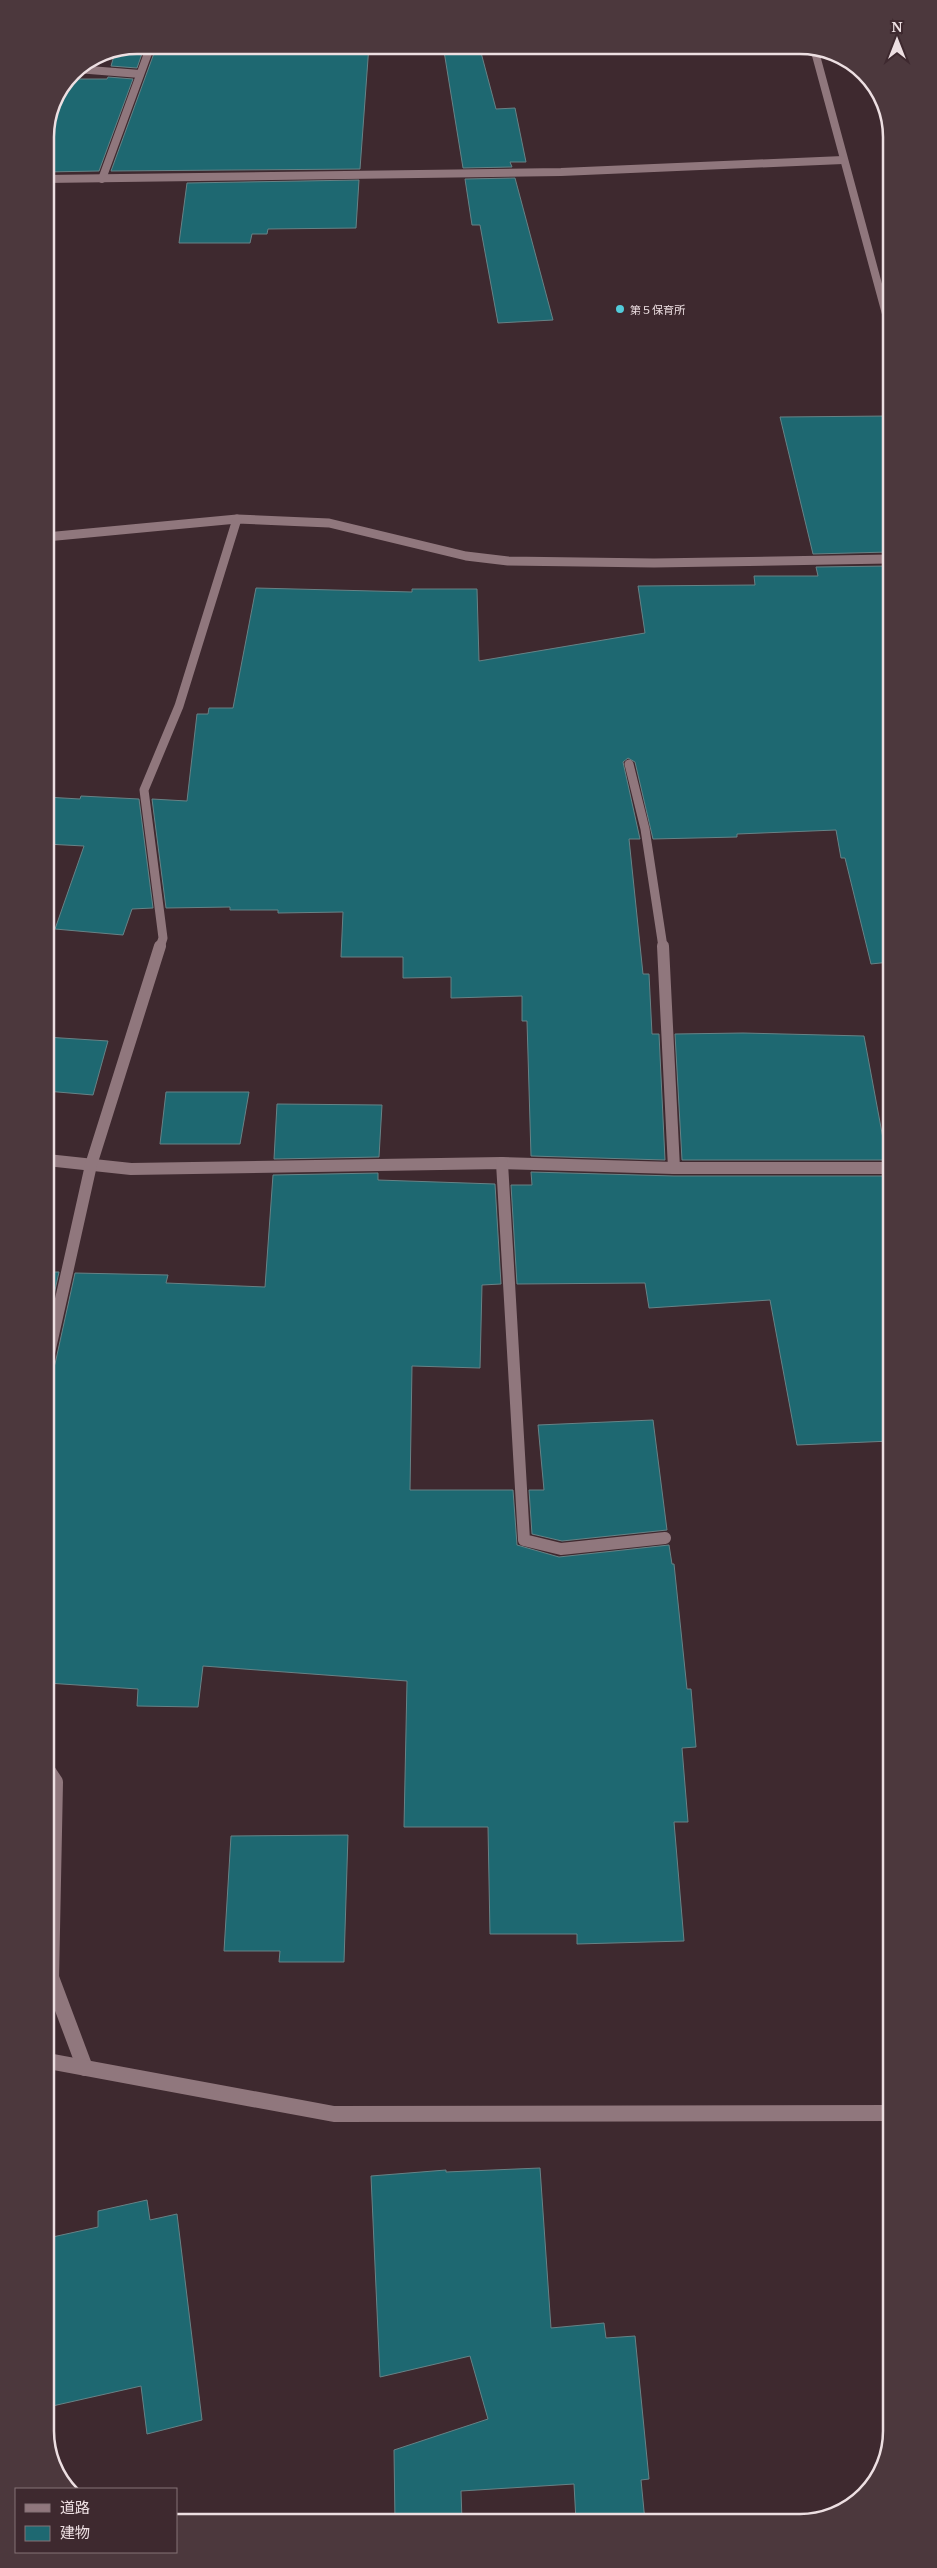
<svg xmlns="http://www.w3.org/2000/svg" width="937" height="2568" viewBox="0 0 937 2568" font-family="'Noto Serif','Noto Sans JP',serif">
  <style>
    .building { fill: #1e6871; stroke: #678286 }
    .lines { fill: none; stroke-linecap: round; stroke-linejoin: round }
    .minor-far3 { stroke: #90777d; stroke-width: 8 }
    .minor-far2 { stroke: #90777d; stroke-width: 9 }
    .minor-far1 { stroke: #90777d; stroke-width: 12 }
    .minor { stroke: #90777d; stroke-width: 16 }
    .poi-dot { fill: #52cbda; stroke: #3e292f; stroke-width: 2 }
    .labels { text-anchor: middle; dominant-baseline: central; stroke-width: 5; stroke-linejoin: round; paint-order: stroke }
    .far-poi-label { font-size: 11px; fill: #eddfe2; stroke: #3e292f; text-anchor: start }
    .rim { fill: none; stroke: #eddfe2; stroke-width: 2.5 }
  </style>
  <rect width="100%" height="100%" fill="#3e292f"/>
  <g class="building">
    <path d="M137 45H145L137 68 111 66 116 49Z"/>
    <path d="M157 45H369L360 169 111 171Z"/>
    <path d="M443 45H479L496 109 515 108 526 162H510L512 167 463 168Z"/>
    <path d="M108 77 133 79 99 171 45 172V131L69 79H107Z"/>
    <path d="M515 178 553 320 498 323 480 225H472L465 179Z"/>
    <path d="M359 180 356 228 268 229 267 234H252L250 243H179L187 183Z"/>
    <path d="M889 416V552L813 554 780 417Z"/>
    <path d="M889 566 890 962 871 964 845 858H841L836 830 737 834V837L653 839 635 762 628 758 623 762 640 839H629L643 974H649L652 1034H659L665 1160 531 1156 527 1021H522V996L451 998V977L403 978V957H341L343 912 278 913V910H230V907L166 908 152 799 187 801 197 714H208L209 708H233L256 588 412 592V589H477L479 661 645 633 638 586 755 585 754 576H818L816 567Z"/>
    <path d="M81 796 139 799 153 908 132 909 123 935 55 929 84 846 46 844V797L80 799Z"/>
    <path d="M743 1033 864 1036 887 1160H682L675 1034Z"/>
    <path d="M46 1037 108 1041 93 1095 46 1091Z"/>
    <path d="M166 1092H249L240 1144H160Z"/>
    <path d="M277 1104 382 1105 379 1157 274 1159Z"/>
    <path d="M531 1172 674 1176H890L891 1441 797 1445 770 1300 649 1308 645 1283 517 1284 511 1185H532Z"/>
    <path d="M378 1173V1180L495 1184 501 1284 482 1285 480 1368 412 1366 410 1490H513L517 1545 559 1557 669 1545 672 1564H674L687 1689H691L696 1747 682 1748 688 1822H674L684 1941 577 1944V1934H490L488 1827H404L407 1681 203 1666 198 1707 137 1706 138 1689 47 1683V1370L53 1368 55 1364 75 1273 168 1275 166 1283 265 1287 273 1175Z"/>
    <path d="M47 1272H59L47 1326Z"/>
    <path d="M653 1420 667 1530 562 1541 532 1534 529 1490H544L538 1425Z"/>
    <path d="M348 1835 344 1962H279L280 1951H224L231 1836Z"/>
    <path d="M540 2168 551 2328 604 2323 606 2338 635 2336 649 2479 641 2480 645 2521H576L574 2484 461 2491 462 2521 395 2522 394 2450 488 2419 470 2356 380 2377 371 2176 446 2170V2172Z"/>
    <path d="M147 2200 150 2220 177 2214 202 2420 147 2434 141 2386 48 2407V2238L98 2227V2211Z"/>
  </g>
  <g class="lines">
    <g class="minor-far3">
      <path d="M814 48 889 325"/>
      <path d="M77 69 140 74"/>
      <path d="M45 179 561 172 843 160"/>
      <path d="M102 179 151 45"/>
    </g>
    <g class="minor-far2">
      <path d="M46 537 237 519 329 523 466 556 508 561 654 563 889 559"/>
      <path d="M629 764 645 829 663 947"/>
      <path d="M160 947 163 938 144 790 179 706 237 519"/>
    </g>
    <g class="minor-far1">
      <path d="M663 946 674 1168"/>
      <path d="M47 1160 131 1169 502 1163 674 1168H890"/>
      <path d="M502 1163 524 1540 561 1549 665 1538"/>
      <path d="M47 1362 91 1165 160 946"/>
    </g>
    <g class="minor">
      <path d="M47 1770 55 1782 51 1979"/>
      <path d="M49 1972 85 2068"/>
      <path d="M48 2061 334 2114 892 2113"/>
    </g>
  </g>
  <circle class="poi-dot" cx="620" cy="309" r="5"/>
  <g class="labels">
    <g class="far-poi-label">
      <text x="630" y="309">第５保育所</text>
    </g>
  </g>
  <path d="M0 0H937V2568H0ZM137 54H800A83 83 0 0 1 883 137V2431A83 83 0 0 1 800 2514H137A83 83 0 0 1 54 2431V137A83 83 0 0 1 137 54Z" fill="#4c383d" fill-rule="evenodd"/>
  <path class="rim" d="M137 54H800A83 83 0 0 1 883 137V2431A83 83 0 0 1 800 2514H137A83 83 0 0 1 54 2431V137A83 83 0 0 1 137 54Z"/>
  <rect x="15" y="2488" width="162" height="65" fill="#3e292f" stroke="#847277"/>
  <rect x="25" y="2504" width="25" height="8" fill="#90777d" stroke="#847277"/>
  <text x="60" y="2513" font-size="15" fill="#eddfe2">道路</text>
  <rect x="25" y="2526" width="25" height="15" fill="#1e6871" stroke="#847277"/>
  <text x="60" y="2538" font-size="15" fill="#eddfe2">建物</text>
  <g transform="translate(897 40)" stroke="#3e292f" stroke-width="4" paint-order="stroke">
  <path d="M0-4L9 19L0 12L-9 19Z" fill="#eddfe2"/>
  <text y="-8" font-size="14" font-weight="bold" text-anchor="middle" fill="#eddfe2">N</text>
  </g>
</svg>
